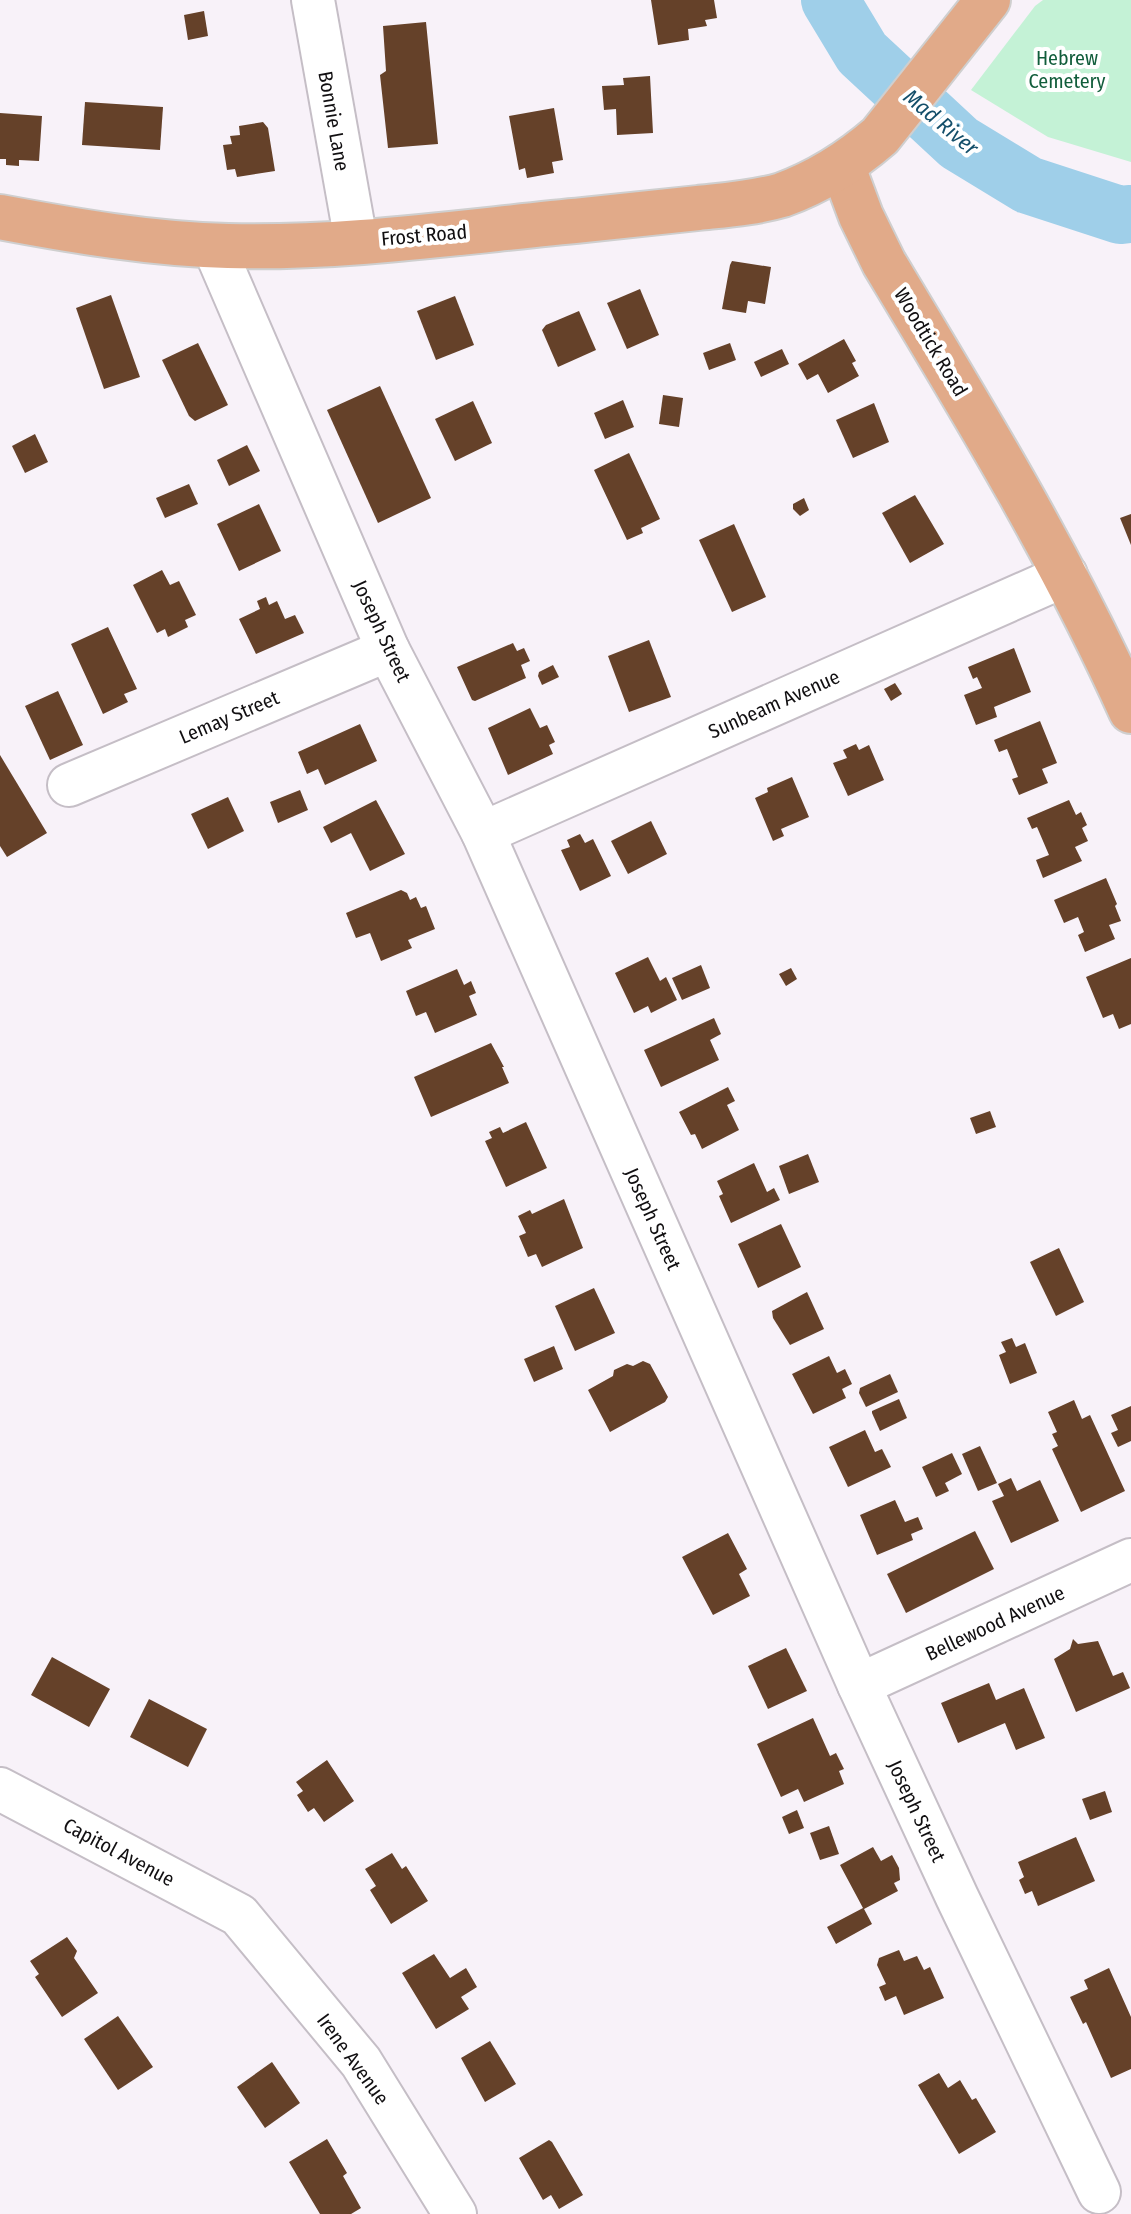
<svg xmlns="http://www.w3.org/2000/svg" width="1131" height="2214" viewBox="0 0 1131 2214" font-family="'Fira Sans Condensed',sans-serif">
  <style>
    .green { fill: #c4f2d6 }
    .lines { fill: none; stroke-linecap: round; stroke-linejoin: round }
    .river { stroke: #9fcfe9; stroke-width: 58 }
    .building { fill: #654129 }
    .minor-casing { stroke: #c5bec6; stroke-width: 46 }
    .major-casing { stroke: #cfcfcf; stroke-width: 48 }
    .minor { stroke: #fff; stroke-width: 42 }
    .major { stroke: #e1aa89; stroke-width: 44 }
    .labels { text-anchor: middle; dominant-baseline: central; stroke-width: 8; stroke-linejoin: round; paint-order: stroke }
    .park-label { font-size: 20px; fill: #115d3b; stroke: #fff }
    .street-label { font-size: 20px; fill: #110f11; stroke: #fff }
    .water-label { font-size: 22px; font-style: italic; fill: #144f6a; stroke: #fff }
  </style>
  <rect width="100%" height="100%" fill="#f8f2f9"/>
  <path class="green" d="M1043 0H1131V162L1048 137 971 90 1035 6Z"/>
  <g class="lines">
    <path class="river" d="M830 0 862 53 959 143 1028 185 1120 215 1131 214"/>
  </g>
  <g class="building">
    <path d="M651 0H714L717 18 705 20 707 26 688 29 689 40 658 45Z"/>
    <path d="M204 11 208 36 188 40 184 15Z"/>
    <path d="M426 22 438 144 388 148 380 75 386 71 383 26Z"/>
    <path d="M650 76 653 133 617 135 616 109 604 110 602 86 624 85 623 78Z"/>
    <path d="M85 102 163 107 160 150 82 145Z"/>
    <path d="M554 108 563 160 552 162 554 173 527 178 525 168 519 170 509 116Z"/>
    <path d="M0 113 42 116 39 161 19 160V166L6 165V159H0Z"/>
    <path d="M263 122 268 128 275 171 237 177 235 169 227 170 223 145 232 144 230 136 240 135 239 126Z"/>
    <path d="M732 261 771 267 765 304 748 301 746 313 722 309 730 265Z"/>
    <path d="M640 289 659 335 627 349 607 303Z"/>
    <path d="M111 295 140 377 104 389 76 308Z"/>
    <path d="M455 296 474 345 436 360 417 311Z"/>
    <path d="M579 311 596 350 558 367 542 330 546 325Z"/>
    <path d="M844 339 856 361 852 363 859 376 828 393 818 374 807 380 798 364Z"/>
    <path d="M198 343 228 405 195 421 189 416 162 360Z"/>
    <path d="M730 343 736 360 709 370 703 353Z"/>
    <path d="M782 349 789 364 761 377 754 362Z"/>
    <path d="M380 386 431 498 378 523 327 410Z"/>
    <path d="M663 395 683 398 679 427 659 424Z"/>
    <path d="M623 400 634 427 605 439 594 413Z"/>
    <path d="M473 401 492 443 455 461 435 419Z"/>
    <path d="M874 403 889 442 853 458 836 420Z"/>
    <path d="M35 434 48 462 25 473 12 446Z"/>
    <path d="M247 445 260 471 229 486 217 460Z"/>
    <path d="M629 453 660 519 641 528 643 533 627 540 594 470Z"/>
    <path d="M189 484 198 504 165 518 156 498Z"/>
    <path d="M915 495 944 544 910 563 882 513Z"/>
    <path d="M804 498 809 510 800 516 793 509V504Z"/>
    <path d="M259 504 281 551 239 571 217 524Z"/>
    <path d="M1131 514V545L1120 518Z"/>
    <path d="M734 524 766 597 732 612 699 540Z"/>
    <path d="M162 570 170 585 179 581 196 615 185 620 188 627 168 637 165 629 157 633 133 585Z"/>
    <path d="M266 597 269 605 277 601 285 619 295 615 304 633 256 654 239 619 260 609 257 601Z"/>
    <path d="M108 627 137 689 124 694 128 702 103 714 71 644Z"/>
    <path d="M649 640 671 697 629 712 608 656Z"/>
    <path d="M513 643 517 651 524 648 530 661 521 665 526 678 475 701 472 700 457 667Z"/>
    <path d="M1014 648 1031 692 994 707 997 717 976 725 964 695 982 688 977 677 973 679 968 667Z"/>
    <path d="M553 665 559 677 542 685 538 676 539 672Z"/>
    <path d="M895 683 902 694 891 701 884 689Z"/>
    <path d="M58 691 83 745 50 760 25 706Z"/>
    <path d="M530 708 540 728 547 725 555 742 549 745 553 754 508 775 488 728Z"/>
    <path d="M1040 721 1057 763 1042 769 1048 783 1019 795 1012 779 1018 777 1007 749 999 752 994 740Z"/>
    <path d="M360 724 377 761 325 785 318 769 307 774 298 752Z"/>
    <path d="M856 744 859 750 869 745 884 780 848 796 833 763 847 758 843 750Z"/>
    <path d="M0 755 47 833 7 857 0 846Z"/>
    <path d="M792 777 809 817 781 829 784 836 773 841 755 798 768 792 767 788Z"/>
    <path d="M300 790 308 810 278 823 270 802Z"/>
    <path d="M228 797 244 831 208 849 191 814Z"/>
    <path d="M376 800 405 854 370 871 351 833 331 843 323 827Z"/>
    <path d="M1069 800 1076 815 1081 812 1087 825 1082 828 1088 841 1075 847 1082 861 1043 878 1036 860 1049 855 1037 827 1032 829 1027 818Z"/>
    <path d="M651 821 667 854 628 874 611 841Z"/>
    <path d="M580 834 585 843 593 839 611 876 580 891 561 850 570 847 567 840Z"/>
    <path d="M1106 878 1117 904 1115 906 1121 921 1109 925 1115 939 1085 952 1078 935 1084 932 1078 917 1064 923 1054 900Z"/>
    <path d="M401 890 407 893 410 900 416 897 421 908 426 906 435 929 408 940 412 948 381 961 370 933 356 938 346 913Z"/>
    <path d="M648 957 660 981 666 977 677 1000 651 1013 648 1006 634 1013 615 973Z"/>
    <path d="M1131 958V1024L1119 1029 1113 1014 1103 1018 1086 977Z"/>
    <path d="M701 965 710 988 682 1000 672 978Z"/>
    <path d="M791 968 797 979 786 986 779 974Z"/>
    <path d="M457 969 464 985 471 981 476 993 469 996 477 1015 435 1033 426 1012 416 1016 406 991Z"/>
    <path d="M714 1018 721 1034 710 1040 719 1060 661 1087 644 1050Z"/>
    <path d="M491 1043 504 1067H502L509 1083 431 1117 414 1077Z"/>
    <path d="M728 1087 735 1101 727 1105 739 1130 702 1149 695 1134 691 1135 679 1112Z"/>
    <path d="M990 1111 996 1127 976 1134 970 1118Z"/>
    <path d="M526 1122 547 1168 506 1187 485 1141 492 1138 489 1132 500 1127 503 1133Z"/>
    <path d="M808 1154 819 1182 789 1194 779 1166Z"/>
    <path d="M754 1163 767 1192 774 1188 780 1200 731 1223 719 1196 723 1194 717 1181Z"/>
    <path d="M564 1199 583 1248 542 1267 536 1254 528 1257 519 1236 526 1233 518 1216 530 1210 532 1214Z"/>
    <path d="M781 1224 801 1267 758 1288 738 1244Z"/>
    <path d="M1059 1248 1084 1302 1056 1316 1030 1262Z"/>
    <path d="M594 1288 615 1333 575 1351 555 1306Z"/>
    <path d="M807 1292 824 1329 790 1345 773 1318 772 1311Z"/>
    <path d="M1012 1338 1016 1347 1025 1343 1037 1373 1010 1384 999 1355 1006 1352 1001 1342Z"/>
    <path d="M554 1346 563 1369 534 1382 524 1359Z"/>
    <path d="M829 1356 837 1373 845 1369 852 1384 842 1389 846 1398 813 1414 792 1374Z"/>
    <path d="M643 1361 650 1364 668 1397 665 1402 610 1432 588 1390 613 1376 614 1370 627 1364 633 1366Z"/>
    <path d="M890 1374 898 1392 866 1407 859 1393 860 1388Z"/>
    <path d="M899 1399 907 1418 880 1431 872 1413V1411Z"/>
    <path d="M1074 1400 1082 1419 1090 1415 1125 1491 1081 1512 1052 1449 1058 1446 1052 1434 1057 1432 1048 1412Z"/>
    <path d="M1131 1406V1441L1118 1447 1111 1433 1118 1430 1111 1415Z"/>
    <path d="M865 1430 875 1452 882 1449 891 1467 848 1487 829 1447Z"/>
    <path d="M980 1446 997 1483 978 1491 962 1454Z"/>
    <path d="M952 1453 962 1474 945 1483 949 1491 936 1497 922 1467Z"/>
    <path d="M1011 1478 1017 1491 1040 1480 1059 1521 1011 1543 992 1501 1004 1496 998 1484Z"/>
    <path d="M895 1500 905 1522 918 1517 923 1529 911 1534 913 1540 877 1555 860 1515Z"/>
    <path d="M975 1531 994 1569 906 1613 887 1574Z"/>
    <path d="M728 1533 747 1569 739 1574 750 1596 713 1615 682 1557Z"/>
    <path d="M1073 1639 1078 1644 1098 1641 1113 1676 1123 1672 1130 1688 1076 1712 1054 1659 1070 1649Z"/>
    <path d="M786 1648 807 1691 768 1709 748 1666Z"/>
    <path d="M52 1657 110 1689 89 1727 31 1695Z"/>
    <path d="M989 1683 996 1700 1024 1688 1045 1738 1016 1750 1005 1723 958 1743 941 1703Z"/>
    <path d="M149 1699 207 1729 188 1767 130 1737Z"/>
    <path d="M813 1718 830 1756 836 1753 844 1769 839 1771 844 1784 804 1802 798 1789 781 1797 757 1744Z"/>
    <path d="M327 1760 354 1801 324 1822 314 1808 308 1812 297 1795 303 1791 296 1782Z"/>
    <path d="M1105 1791 1112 1812 1090 1820 1082 1799Z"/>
    <path d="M797 1810 804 1828 789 1834 782 1817Z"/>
    <path d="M829 1826 839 1854 820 1860 810 1833Z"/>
    <path d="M1076 1837 1095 1881 1038 1906 1032 1891 1025 1894 1019 1880 1024 1877 1018 1862Z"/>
    <path d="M873 1847 881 1861 892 1855 899 1868 900 1880 894 1883 898 1891 864 1909 872 1924 836 1944 827 1927 863 1908 840 1865Z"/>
    <path d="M392 1853 402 1869 406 1866 428 1901 391 1924 370 1890 376 1886 365 1869Z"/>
    <path d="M67 1937 77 1951 74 1958 98 1993 62 2017 35 1977 39 1974 30 1961Z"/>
    <path d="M899 1950 904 1961 917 1956 924 1970 930 1967 944 1998 904 2015 896 1996 885 2001 879 1987 886 1984 877 1965 879 1958Z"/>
    <path d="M434 1954 450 1978 466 1968 477 1987 461 1997 469 2009 436 2029 402 1973Z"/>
    <path d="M1109 1968 1131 2017V2069L1111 2078 1086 2022 1083 2024 1070 1997 1088 1989 1084 1980Z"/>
    <path d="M118 2016 153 2067 118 2090 84 2039Z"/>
    <path d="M490 2041 516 2084 485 2102 461 2058Z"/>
    <path d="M272 2062 300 2103 265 2128 237 2087Z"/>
    <path d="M939 2073 948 2088 960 2080 972 2100 976 2098 996 2132 959 2154 918 2085Z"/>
    <path d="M327 2139 347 2173 343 2176 361 2208 351 2214H320L289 2162Z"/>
    <path d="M549 2140 552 2142 583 2195 559 2209 551 2195 543 2200 519 2158Z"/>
  </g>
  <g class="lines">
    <g class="minor-casing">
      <g id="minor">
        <path d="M313 0 356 241"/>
        <path d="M213 245 388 650 483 833 859 1685 957 1897 1099 2192"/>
        <path d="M69 785 388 650"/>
        <path d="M483 833 1066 575"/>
        <path d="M859 1685 1131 1560"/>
        <path d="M0 1789 239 1915 361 2062 455 2214"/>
      </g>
    </g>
    <g class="major-casing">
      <g id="major">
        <path d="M842 165 861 216 884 263C972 409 1061 555 1131 711"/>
        <path d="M0 217C75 231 151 244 228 246 347 249 466 231 584 220 622 216 660 212 698 208 726 205 755 203 782 195 818 182 851 161 880 136L988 0"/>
      </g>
    </g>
    <use href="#minor" class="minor"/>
    <use href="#major" class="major"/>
  </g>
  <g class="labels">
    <g class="park-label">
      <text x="1067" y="58">Hebrew<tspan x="1067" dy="23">Cemetery</tspan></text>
    </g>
    <g class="street-label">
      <text transform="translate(334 121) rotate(80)">Bonnie Lane</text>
      <text transform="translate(424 235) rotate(-5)">Frost Road</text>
      <text transform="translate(931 342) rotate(59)">Woodtick Road</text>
      <text transform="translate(382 631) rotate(65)">Joseph Street</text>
      <text transform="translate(774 704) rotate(-24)">Sunbeam Avenue</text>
      <text transform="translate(229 717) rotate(-23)">Lemay Street</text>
      <text transform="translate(653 1219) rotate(66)">Joseph Street</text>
      <text transform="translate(995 1623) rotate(-25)">Bellewood Avenue</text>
      <text transform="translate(917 1811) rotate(65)">Joseph Street</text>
      <text transform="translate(119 1852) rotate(28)">Capitol Avenue</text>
      <text transform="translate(353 2059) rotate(54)">Irene Avenue</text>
    </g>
    <g class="water-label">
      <text transform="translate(941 122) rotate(40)">Mad River</text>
    </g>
  </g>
</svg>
